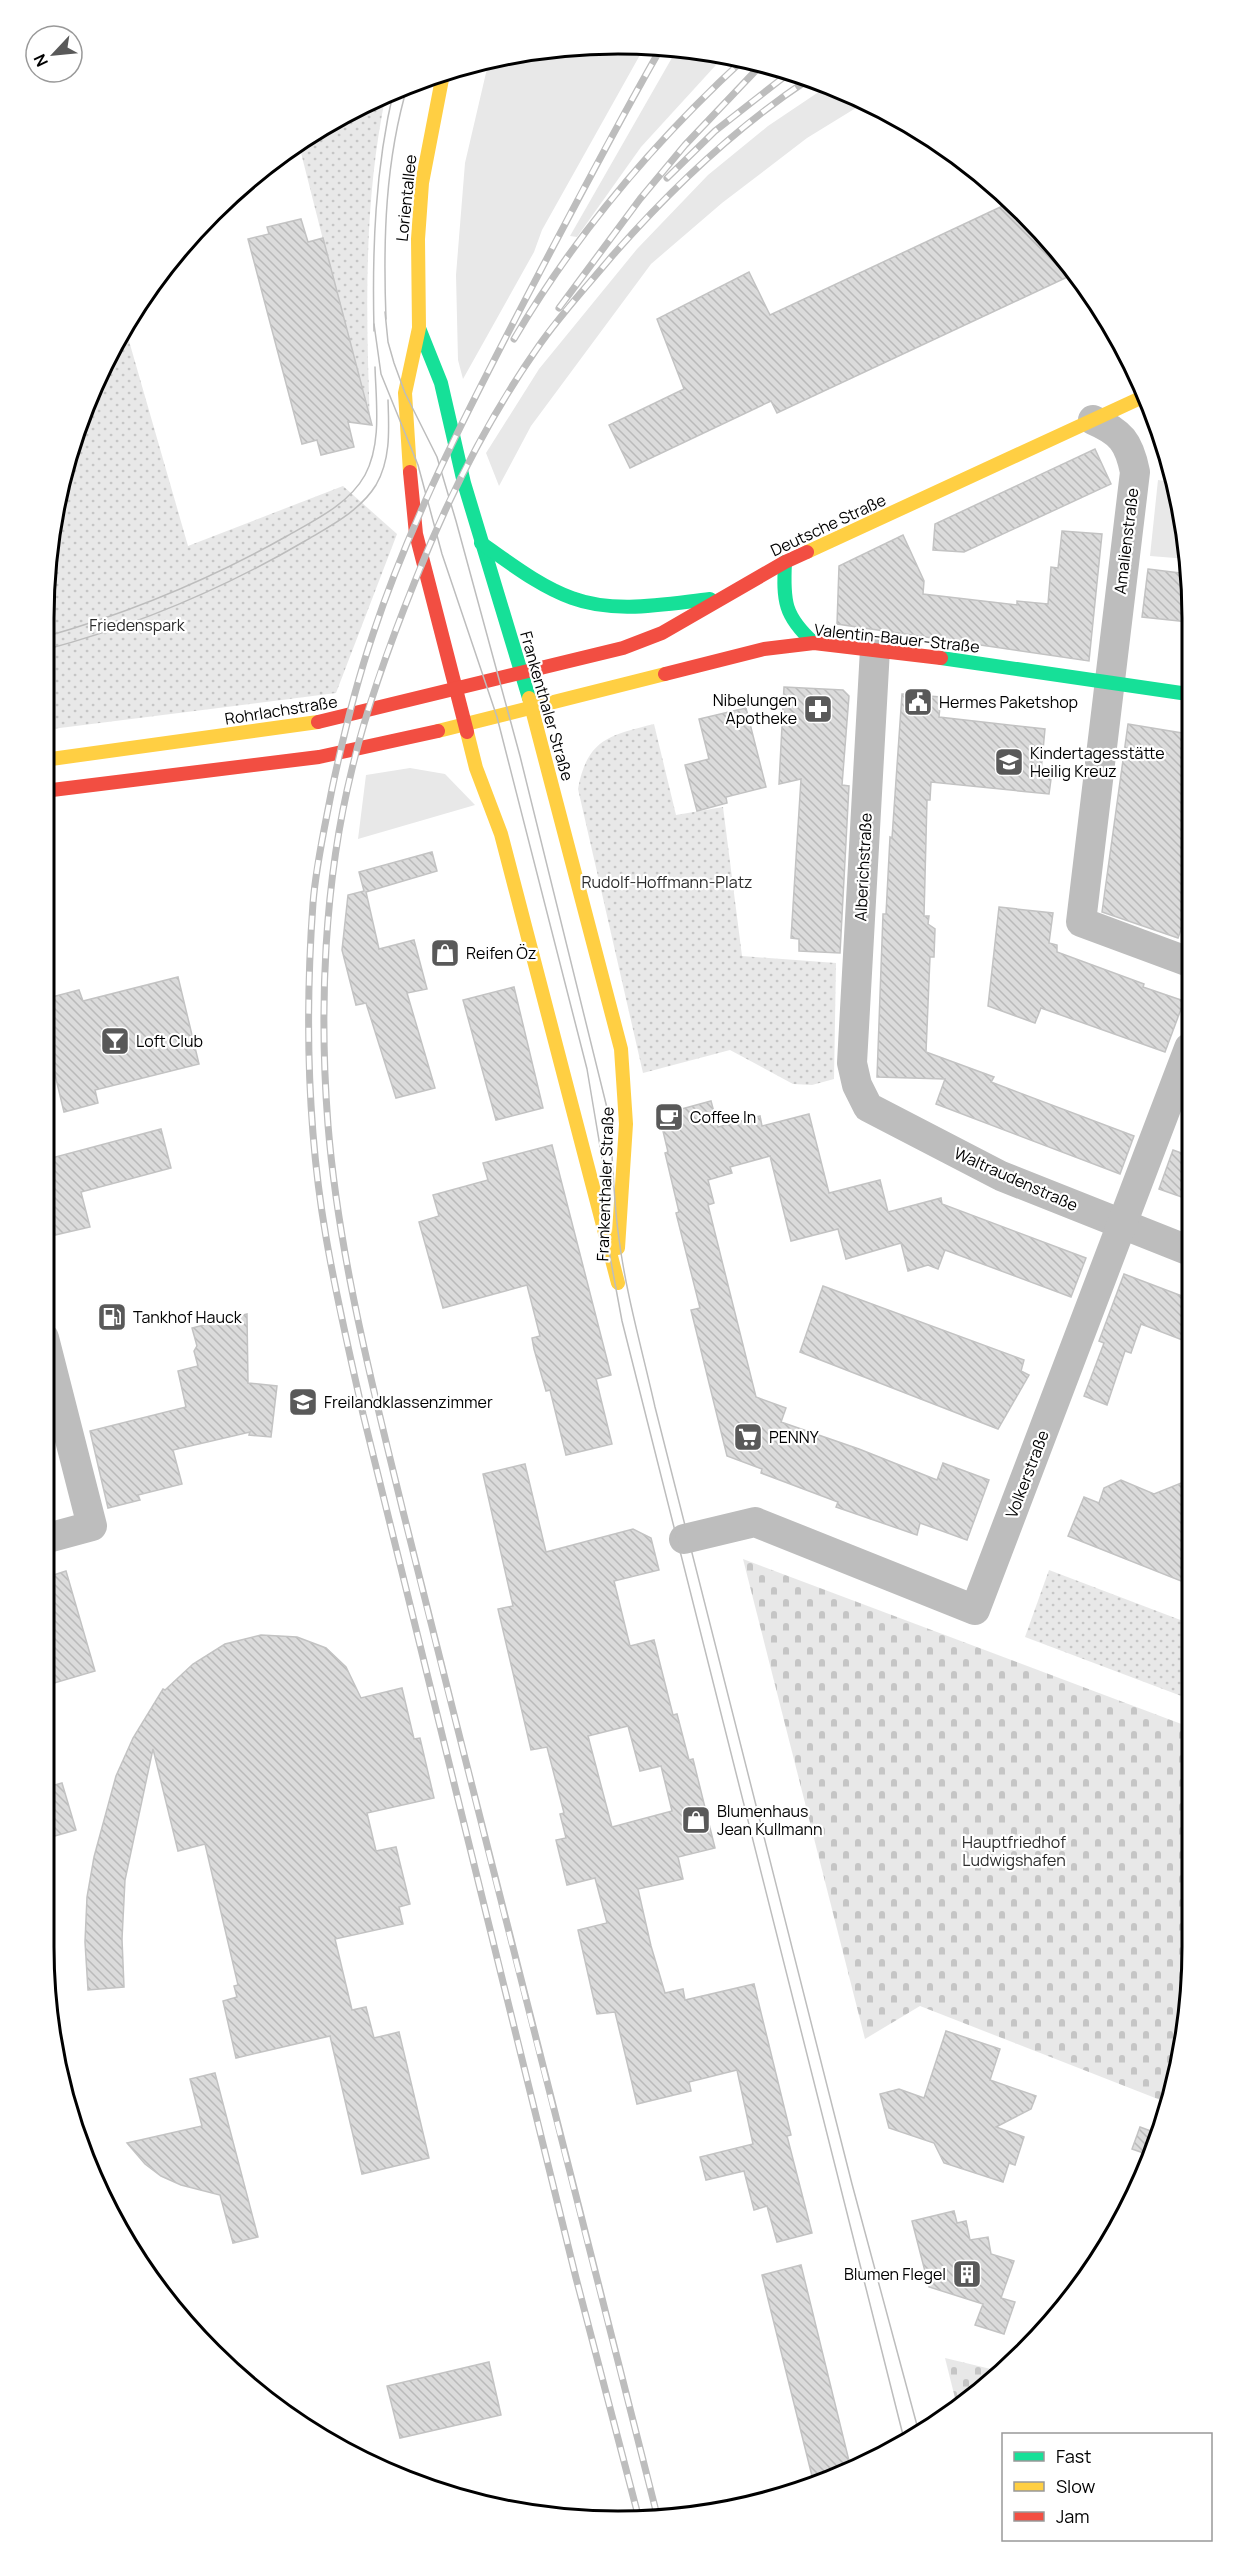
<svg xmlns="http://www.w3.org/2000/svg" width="1236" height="2565" viewBox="0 0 1236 2565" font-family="Manrope,sans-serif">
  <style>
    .grass { fill: #e8e8e8 }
    .cemetery { fill: url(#cemetery-stones) }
    .park { fill: url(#park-dots) }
    .building { fill: url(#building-back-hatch); stroke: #c3c3c3; stroke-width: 1.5; fill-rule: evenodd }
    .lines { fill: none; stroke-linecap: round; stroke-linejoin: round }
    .street { stroke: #bdbdbd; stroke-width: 30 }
    .fast { stroke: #16e098; stroke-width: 14 }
    .slow { stroke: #ffcf43; stroke-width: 14 }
    .jam { stroke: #f24e42; stroke-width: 14 }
    .tram { stroke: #bdbdbd; stroke-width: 1.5 }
    .rail-casing { stroke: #bdbdbd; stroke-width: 7 }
    .rail { stroke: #fff; stroke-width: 4.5; stroke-dasharray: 14; stroke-linecap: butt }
    .labels { text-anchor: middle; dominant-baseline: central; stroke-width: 4.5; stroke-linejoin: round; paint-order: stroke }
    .street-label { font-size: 16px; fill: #000; stroke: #fff }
    .park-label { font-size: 16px; fill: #2c2c2c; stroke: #fff }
    .poi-label { font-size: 16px; fill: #000; stroke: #fff; text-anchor: start }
    .rim { fill: none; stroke: #000; stroke-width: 3 }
  </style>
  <defs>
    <pattern id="cemetery-stones" width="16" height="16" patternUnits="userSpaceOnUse" patternTransform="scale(1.5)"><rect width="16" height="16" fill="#e8e8e8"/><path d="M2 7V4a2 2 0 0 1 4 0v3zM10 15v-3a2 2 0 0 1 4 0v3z" fill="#c5c5c5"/></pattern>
    <pattern id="park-dots" width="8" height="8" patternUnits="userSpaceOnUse" patternTransform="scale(1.5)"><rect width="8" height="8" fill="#e8e8e8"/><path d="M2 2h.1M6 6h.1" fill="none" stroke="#c5c5c5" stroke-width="1.8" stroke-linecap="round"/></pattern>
    <pattern id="building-back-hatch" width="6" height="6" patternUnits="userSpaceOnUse" patternTransform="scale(1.5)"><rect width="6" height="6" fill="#dbdbdb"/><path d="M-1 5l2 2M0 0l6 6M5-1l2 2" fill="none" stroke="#bababa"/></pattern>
  </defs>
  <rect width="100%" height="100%" fill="#fff"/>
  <g class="grass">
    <path d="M618 44 645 46 542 230 534 252 463 379 458 360 456 275 465 163 489 60 506 54Z"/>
    <path d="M677 49 726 54 641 147 577 237 570 236Z"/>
    <path d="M829 85 864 103 807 138 722 203 651 264 531 426 499 486 486 453 539 369 637 249 708 175 768 126Z"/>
    <path d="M1158 480 1171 482 1188 543V559L1150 556Z"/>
    <path d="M410 768 445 774 475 805 358 839 366 775Z"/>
  </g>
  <g class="cemetery">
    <path d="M743 1559 1192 1728V1947L1181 2059 1168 2103 920 2006 865 2039Z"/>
    <path d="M945 2358 999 2371 956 2402Z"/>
  </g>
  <g class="park">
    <path d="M386 94C363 204 366 313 370 425L298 141Z"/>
    <path d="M125 327 188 546 343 486 397 534 336 693 44 730V618L55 506 87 398Z"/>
    <path d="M654 724 676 815 723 807 742 956 836 963 834 1079 812 1085 793 1084 730 1050 643 1073 578 789C587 739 610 735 654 724Z"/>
    <path d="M1049 1570 1191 1624 1192 1700 1025 1637Z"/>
  </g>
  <g class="building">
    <path d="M1009 203 1076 273 777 413 771 401 630 468 609 425 684 389 657 319 749 272 770 315Z"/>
    <path d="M301 219 308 242 323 238 372 425 348 422 354 447 321 455 317 440 302 444 248 239 269 234 267 227Z"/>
    <path d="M1095 449 1111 484 964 552 933 550 935 524Z"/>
    <path d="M1062 531 1102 534 1089 661 837 624 839 566 903 535 924 581 923 594 1017 605V601L1048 604 1051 567 1058 568Z"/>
    <path d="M1148 569 1188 574V622L1142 617Z"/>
    <path d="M784 687 843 690 849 696 842 785 849 786 840 953 799 951V939L791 938 801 779 779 784Z"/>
    <path d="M902 694 941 697 939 717 1045 729 1041 771 1052 772 1049 794 931 782 930 800H927L924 916H929L928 924 935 929 934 957H930L926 1052 994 1077 991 1082 1134 1136 1120 1174 936 1104 945 1079 877 1077 883 914H886L890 837 892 838Z"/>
    <path d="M746 708 766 787 726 797 727 803 697 811 685 765 709 759 699 719Z"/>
    <path d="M1128 724 1188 734 1189 907 1178 938 1102 912Z"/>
    <path d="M432 852 437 871 366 892 379 949 414 940 427 989 407 993 435 1088 396 1098 366 1003 356 1005 342 950 348 895 364 891 359 872Z"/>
    <path d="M999 907 1053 913 1049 943 1057 945V952L1144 984 1143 987 1184 1001 1165 1052 1041 1008 1035 1023 988 1006Z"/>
    <path d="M178 977 199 1064 95 1090 98 1103 64 1112 44 1029V999L79 990 83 1001Z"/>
    <path d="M514 987 543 1108 496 1120 463 1000Z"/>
    <path d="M711 1101 718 1127 760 1116 762 1126 809 1114 829 1193 880 1180 888 1212 941 1198 942 1204 1086 1258 1071 1297 945 1250 938 1269 928 1265 908 1271 901 1243 846 1259 838 1229 791 1241 770 1156 730 1167 732 1173 708 1180 714 1203 708 1205 756 1397 786 1408 781 1422 859 1449 937 1480 943 1463 989 1480 967 1540 920 1523 917 1535 836 1507 838 1502 761 1473 762 1469 727 1456 691 1310 700 1308 676 1213 679 1212 665 1153 668 1152 663 1131 678 1127 674 1111Z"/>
    <path d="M161 1129 171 1168 81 1192 90 1227 55 1235 50 1215 44 1217V1160Z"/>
    <path d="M552 1145 611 1375 596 1379 612 1444 566 1455 550 1390 546 1391 534 1349 532 1338 540 1336 527 1285 443 1308 419 1222 439 1216 433 1195 488 1180 483 1163Z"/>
    <path d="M1173 1150 1190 1156V1200L1159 1189Z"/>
    <path d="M1124 1274 1190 1299V1343L1141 1324 1131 1353 1125 1351 1107 1405 1084 1396 1104 1343 1099 1341Z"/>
    <path d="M823 1286 1024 1360 1021 1371 1029 1375 998 1429 800 1352Z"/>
    <path d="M247 1314 248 1383 277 1386 271 1437 249 1435 250 1432 173 1450 182 1484 138 1495 140 1500 108 1508 90 1431 186 1407 178 1371 198 1366 194 1351 197 1346 192 1328Z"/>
    <path d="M525 1464 546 1552 633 1529 651 1538 659 1570 614 1581 630 1646 654 1640 673 1715 677 1714 689 1760 693 1759 715 1848 678 1857 683 1879 638 1889 651 1946 665 1993 683 1989 685 2000 754 1984 791 2135 787 2136 812 2233 777 2242 767 2206 754 2210 744 2171 706 2180 700 2157 753 2144 737 2070 689 2082 691 2091 637 2104 615 2012 597 2014 578 1930 607 1923 595 1878 567 1885 556 1840 566 1838 560 1814 564 1813 547 1747 531 1750 498 1609 513 1606 483 1474ZM628 1726 640 1771 661 1766 672 1811 612 1827 588 1736Z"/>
    <path d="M1191 1479V1585L1068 1536 1084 1497 1099 1503 1104 1488 1121 1480 1154 1494Z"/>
    <path d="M66 1571 95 1671 44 1686V1578Z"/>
    <path d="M261 1635 297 1637 326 1648 346 1667 361 1698 402 1688 414 1739 420 1738 434 1798 367 1813 376 1851 396 1847 410 1904 399 1907 403 1924 335 1939 352 2010 366 2007 374 2038 399 2032 429 2158 362 2174 330 2036 236 2058 223 2001 237 1997 234 1986 238 1985 205 1844 178 1851 153 1749 125 1880 122 1939 124 1987 88 1990 85 1942 87 1897 94 1857 116 1776 133 1738 163 1689 165 1690 193 1664 225 1644Z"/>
    <path d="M62 1783 76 1830 44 1839V1788Z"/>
    <path d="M946 2031 1000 2049 990 2080 1036 2096 1031 2109 996 2127 1024 2137 1015 2165 1009 2163 1003 2182 944 2163 934 2143 889 2128 880 2094 899 2089 924 2098Z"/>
    <path d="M215 2073 258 2237 233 2243 220 2195 181 2185 161 2176 145 2164 127 2143 202 2126 190 2079Z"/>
    <path d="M1140 2127 1159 2134 1152 2156 1132 2149Z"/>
    <path d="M954 2211 957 2223 966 2221 970 2240 988 2237 991 2254 1014 2261 1001 2298 1015 2302 1004 2334 975 2325 983 2304 929 2287 912 2221Z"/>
    <path d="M801 2265 851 2469 813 2480 762 2275Z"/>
    <path d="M489 2362 501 2415 400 2438 387 2386Z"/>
  </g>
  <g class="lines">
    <g class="street">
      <path d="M1093 420C1121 432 1129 442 1135 472L1081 922 1189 962"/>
      <path d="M875 649 852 1063 857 1085 868 1107 1001 1176 1190 1251"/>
      <path d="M44 1539 92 1526 44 1338"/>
      <path d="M684 1539 755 1522 975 1610 1189 1048"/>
    </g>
    <g class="fast">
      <path d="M419 328 441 383 464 483 529 698"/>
      <path d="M481 543C510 563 539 586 572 598 615 614 665 604 710 599"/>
      <path d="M785 562C783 601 784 616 814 643"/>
      <path d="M941 658 1188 694"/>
    </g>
    <g class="slow">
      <path d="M410 472 405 393 419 328 418 239 422 183 443 74"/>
      <path d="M807 552 1147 395"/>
      <path d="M529 698 621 1049 626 1124 618 1248"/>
      <path d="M438 731 665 674"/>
      <path d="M467 732 476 768 501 834 618 1283"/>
      <path d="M44 760 318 722"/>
    </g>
    <g class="jam">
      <path d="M410 472 416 534 467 732"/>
      <path d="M665 674 764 649 814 643 941 658"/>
      <path d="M318 722 623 648 662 633 785 562 807 552"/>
      <path d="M44 791 319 757 438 731"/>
    </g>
    <g class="tram">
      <path d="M385 312 388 342 394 363 405 393 437 457 456 521 520 756 609 1116C613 1155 613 1193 618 1231 625 1291 642 1349 655 1407L852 2184 918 2429"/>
      <path d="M386 319C383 240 385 161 408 84"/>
      <path d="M374 324 381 374 418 465 442 554 497 717 587 1069 603 1164 609 1251 622 1321 904 2439"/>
      <path d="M374 331C372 249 375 169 394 89"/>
      <path d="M44 637C129 613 209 580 287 536 315 520 349 504 365 475 382 443 376 402 375 367"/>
      <path d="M44 650C135 626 223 589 305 541 330 526 360 511 376 485 391 459 389 429 388 400"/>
    </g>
    <g class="rail-casing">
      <g id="rail">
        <path d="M667 178 715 131 789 73"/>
        <path d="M559 308 640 199 685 145 762 64"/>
        <path d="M514 339C575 235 656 140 744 59"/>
        <path d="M638 2515 576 2278 363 1414C350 1355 336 1296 326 1237 307 1127 305 1014 313 903 316 865 325 826 332 789 343 737 356 684 373 634 411 519 468 410 523 304 568 218 613 132 661 48"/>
        <path d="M657 2515C593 2263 528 2011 465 1758 439 1656 413 1553 388 1450 362 1343 337 1235 328 1125 319 1009 324 882 352 769 367 705 390 643 415 581 447 500 487 420 538 347 560 315 588 285 613 255 671 189 736 127 809 79"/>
      </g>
    </g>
    <use href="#rail" class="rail"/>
  </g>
  <defs>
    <g id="civic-square" transform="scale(1.5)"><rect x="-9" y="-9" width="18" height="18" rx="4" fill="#595959" stroke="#fff"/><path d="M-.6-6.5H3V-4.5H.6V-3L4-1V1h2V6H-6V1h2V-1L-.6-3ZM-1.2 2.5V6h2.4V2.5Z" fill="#fff"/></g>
    <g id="pharmacy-square" transform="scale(1.5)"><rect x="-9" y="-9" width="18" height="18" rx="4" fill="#595959" stroke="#fff"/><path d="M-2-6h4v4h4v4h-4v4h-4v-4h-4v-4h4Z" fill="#fff"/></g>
    <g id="school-square" transform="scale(1.5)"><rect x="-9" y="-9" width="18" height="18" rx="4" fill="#595959" stroke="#fff"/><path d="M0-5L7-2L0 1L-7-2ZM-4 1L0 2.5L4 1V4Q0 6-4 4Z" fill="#fff"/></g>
    <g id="shop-square" transform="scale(1.5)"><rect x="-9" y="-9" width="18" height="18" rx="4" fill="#595959" stroke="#fff"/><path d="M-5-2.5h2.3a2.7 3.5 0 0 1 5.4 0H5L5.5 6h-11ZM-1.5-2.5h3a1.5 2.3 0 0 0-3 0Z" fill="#fff"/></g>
    <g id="bar-square" transform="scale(1.5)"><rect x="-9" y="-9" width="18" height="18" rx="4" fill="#595959" stroke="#fff"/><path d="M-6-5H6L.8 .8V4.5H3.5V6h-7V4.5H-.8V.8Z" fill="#fff"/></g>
    <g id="cafe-square" transform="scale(1.5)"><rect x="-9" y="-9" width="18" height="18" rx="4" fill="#595959" stroke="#fff"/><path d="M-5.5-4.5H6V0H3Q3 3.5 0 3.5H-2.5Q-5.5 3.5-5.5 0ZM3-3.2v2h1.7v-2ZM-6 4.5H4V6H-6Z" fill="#fff"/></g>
    <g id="fuel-square" transform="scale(1.5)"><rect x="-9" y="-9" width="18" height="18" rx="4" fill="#595959" stroke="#fff"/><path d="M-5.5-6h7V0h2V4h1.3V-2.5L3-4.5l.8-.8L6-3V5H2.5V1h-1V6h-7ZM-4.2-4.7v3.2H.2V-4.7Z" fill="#fff"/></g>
    <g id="supermarket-square" transform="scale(1.5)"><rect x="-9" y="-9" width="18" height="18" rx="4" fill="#595959" stroke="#fff"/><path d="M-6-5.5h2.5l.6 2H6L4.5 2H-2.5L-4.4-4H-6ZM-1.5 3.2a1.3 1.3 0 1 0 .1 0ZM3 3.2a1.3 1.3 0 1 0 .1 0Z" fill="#fff"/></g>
    <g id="building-square" transform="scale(1.5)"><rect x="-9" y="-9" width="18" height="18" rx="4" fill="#595959" stroke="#fff"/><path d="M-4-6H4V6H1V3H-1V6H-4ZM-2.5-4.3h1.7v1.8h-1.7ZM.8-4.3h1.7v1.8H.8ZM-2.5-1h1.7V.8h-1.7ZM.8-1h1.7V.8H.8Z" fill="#fff"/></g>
  </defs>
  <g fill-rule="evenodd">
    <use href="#civic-square" x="918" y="702"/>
    <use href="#pharmacy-square" x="818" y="709"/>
    <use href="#school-square" x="1009" y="762"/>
    <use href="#shop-square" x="445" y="953"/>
    <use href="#bar-square" x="115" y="1041"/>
    <use href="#cafe-square" x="669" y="1117"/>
    <use href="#fuel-square" x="112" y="1317"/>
    <use href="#school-square" x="303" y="1402"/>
    <use href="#supermarket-square" x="748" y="1437"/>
    <use href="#shop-square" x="696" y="1820"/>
    <use href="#building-square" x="967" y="2274"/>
  </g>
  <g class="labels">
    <g class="street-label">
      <text transform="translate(406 198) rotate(-84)">Lorientallee</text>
      <text transform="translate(828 525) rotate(-25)">Deutsche Straße</text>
      <text transform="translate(1126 541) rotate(-83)">Amalienstraße</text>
      <text transform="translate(897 638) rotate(6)">Valentin-Bauer-Straße</text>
      <text transform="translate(547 706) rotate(74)">Frankenthaler Straße</text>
      <text transform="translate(281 710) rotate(-9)">Rohrlachstraße</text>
      <text transform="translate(863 867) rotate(-87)">Alberichstraße</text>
      <text transform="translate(1016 1179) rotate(24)">Waltraudenstraße</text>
      <text transform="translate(605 1184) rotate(-88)">Frankenthaler Straße</text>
      <text transform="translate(1027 1474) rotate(-69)">Volkerstraße</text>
    </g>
    <g class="park-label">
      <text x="137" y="625">Friedenspark</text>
      <text x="667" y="882">Rudolf-Hoffmann-Platz</text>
      <text x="1014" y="1842">Hauptfriedhof<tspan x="1014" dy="18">Ludwigshafen</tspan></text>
    </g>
    <g class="poi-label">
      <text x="797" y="700" text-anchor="end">Nibelungen<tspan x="797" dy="18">Apotheke</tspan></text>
      <text x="939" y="702">Hermes Paketshop</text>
      <text x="1030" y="753">Kindertagesstätte<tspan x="1030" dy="18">Heilig Kreuz</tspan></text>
      <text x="466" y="953">Reifen Öz</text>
      <text x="136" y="1041">Loft Club</text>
      <text x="690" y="1117">Coffee In</text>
      <text x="133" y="1317">Tankhof Hauck</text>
      <text x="324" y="1402">Freilandklassenzimmer</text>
      <text x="769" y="1437">PENNY</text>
      <text x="717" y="1811">Blumenhaus<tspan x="717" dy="18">Jean Kullmann</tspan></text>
      <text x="946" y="2274" text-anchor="end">Blumen Flegel</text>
    </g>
  </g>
  <path d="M0 0H1236V2565H0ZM618 54H618A564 564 0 0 1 1182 618V1947A564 564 0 0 1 618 2511H618A564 564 0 0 1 54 1947V618A564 564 0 0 1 618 54Z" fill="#fff" fill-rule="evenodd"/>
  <path class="rim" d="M618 54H618A564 564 0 0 1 1182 618V1947A564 564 0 0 1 618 2511H618A564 564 0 0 1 54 1947V618A564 564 0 0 1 618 54Z"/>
  <rect x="1002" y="2433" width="210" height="108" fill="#ffffff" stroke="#999999" stroke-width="1.5"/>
  <rect x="1014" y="2452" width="30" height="9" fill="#16e098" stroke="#999999" stroke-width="1.5"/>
  <text x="1056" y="2463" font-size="18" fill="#000000">Fast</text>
  <rect x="1014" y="2482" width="30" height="9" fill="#ffcf43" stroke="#999999" stroke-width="1.5"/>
  <text x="1056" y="2493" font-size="18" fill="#000000">Slow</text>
  <rect x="1014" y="2512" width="30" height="9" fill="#f24e42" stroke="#999999" stroke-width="1.5"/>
  <text x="1056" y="2523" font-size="18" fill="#000000">Jam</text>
  <g transform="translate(54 54) rotate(244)"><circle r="28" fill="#ffffff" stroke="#999999" stroke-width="1.5"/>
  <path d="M0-4.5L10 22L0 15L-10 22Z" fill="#595959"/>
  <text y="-9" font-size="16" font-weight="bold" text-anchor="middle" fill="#000000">N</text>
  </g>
</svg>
